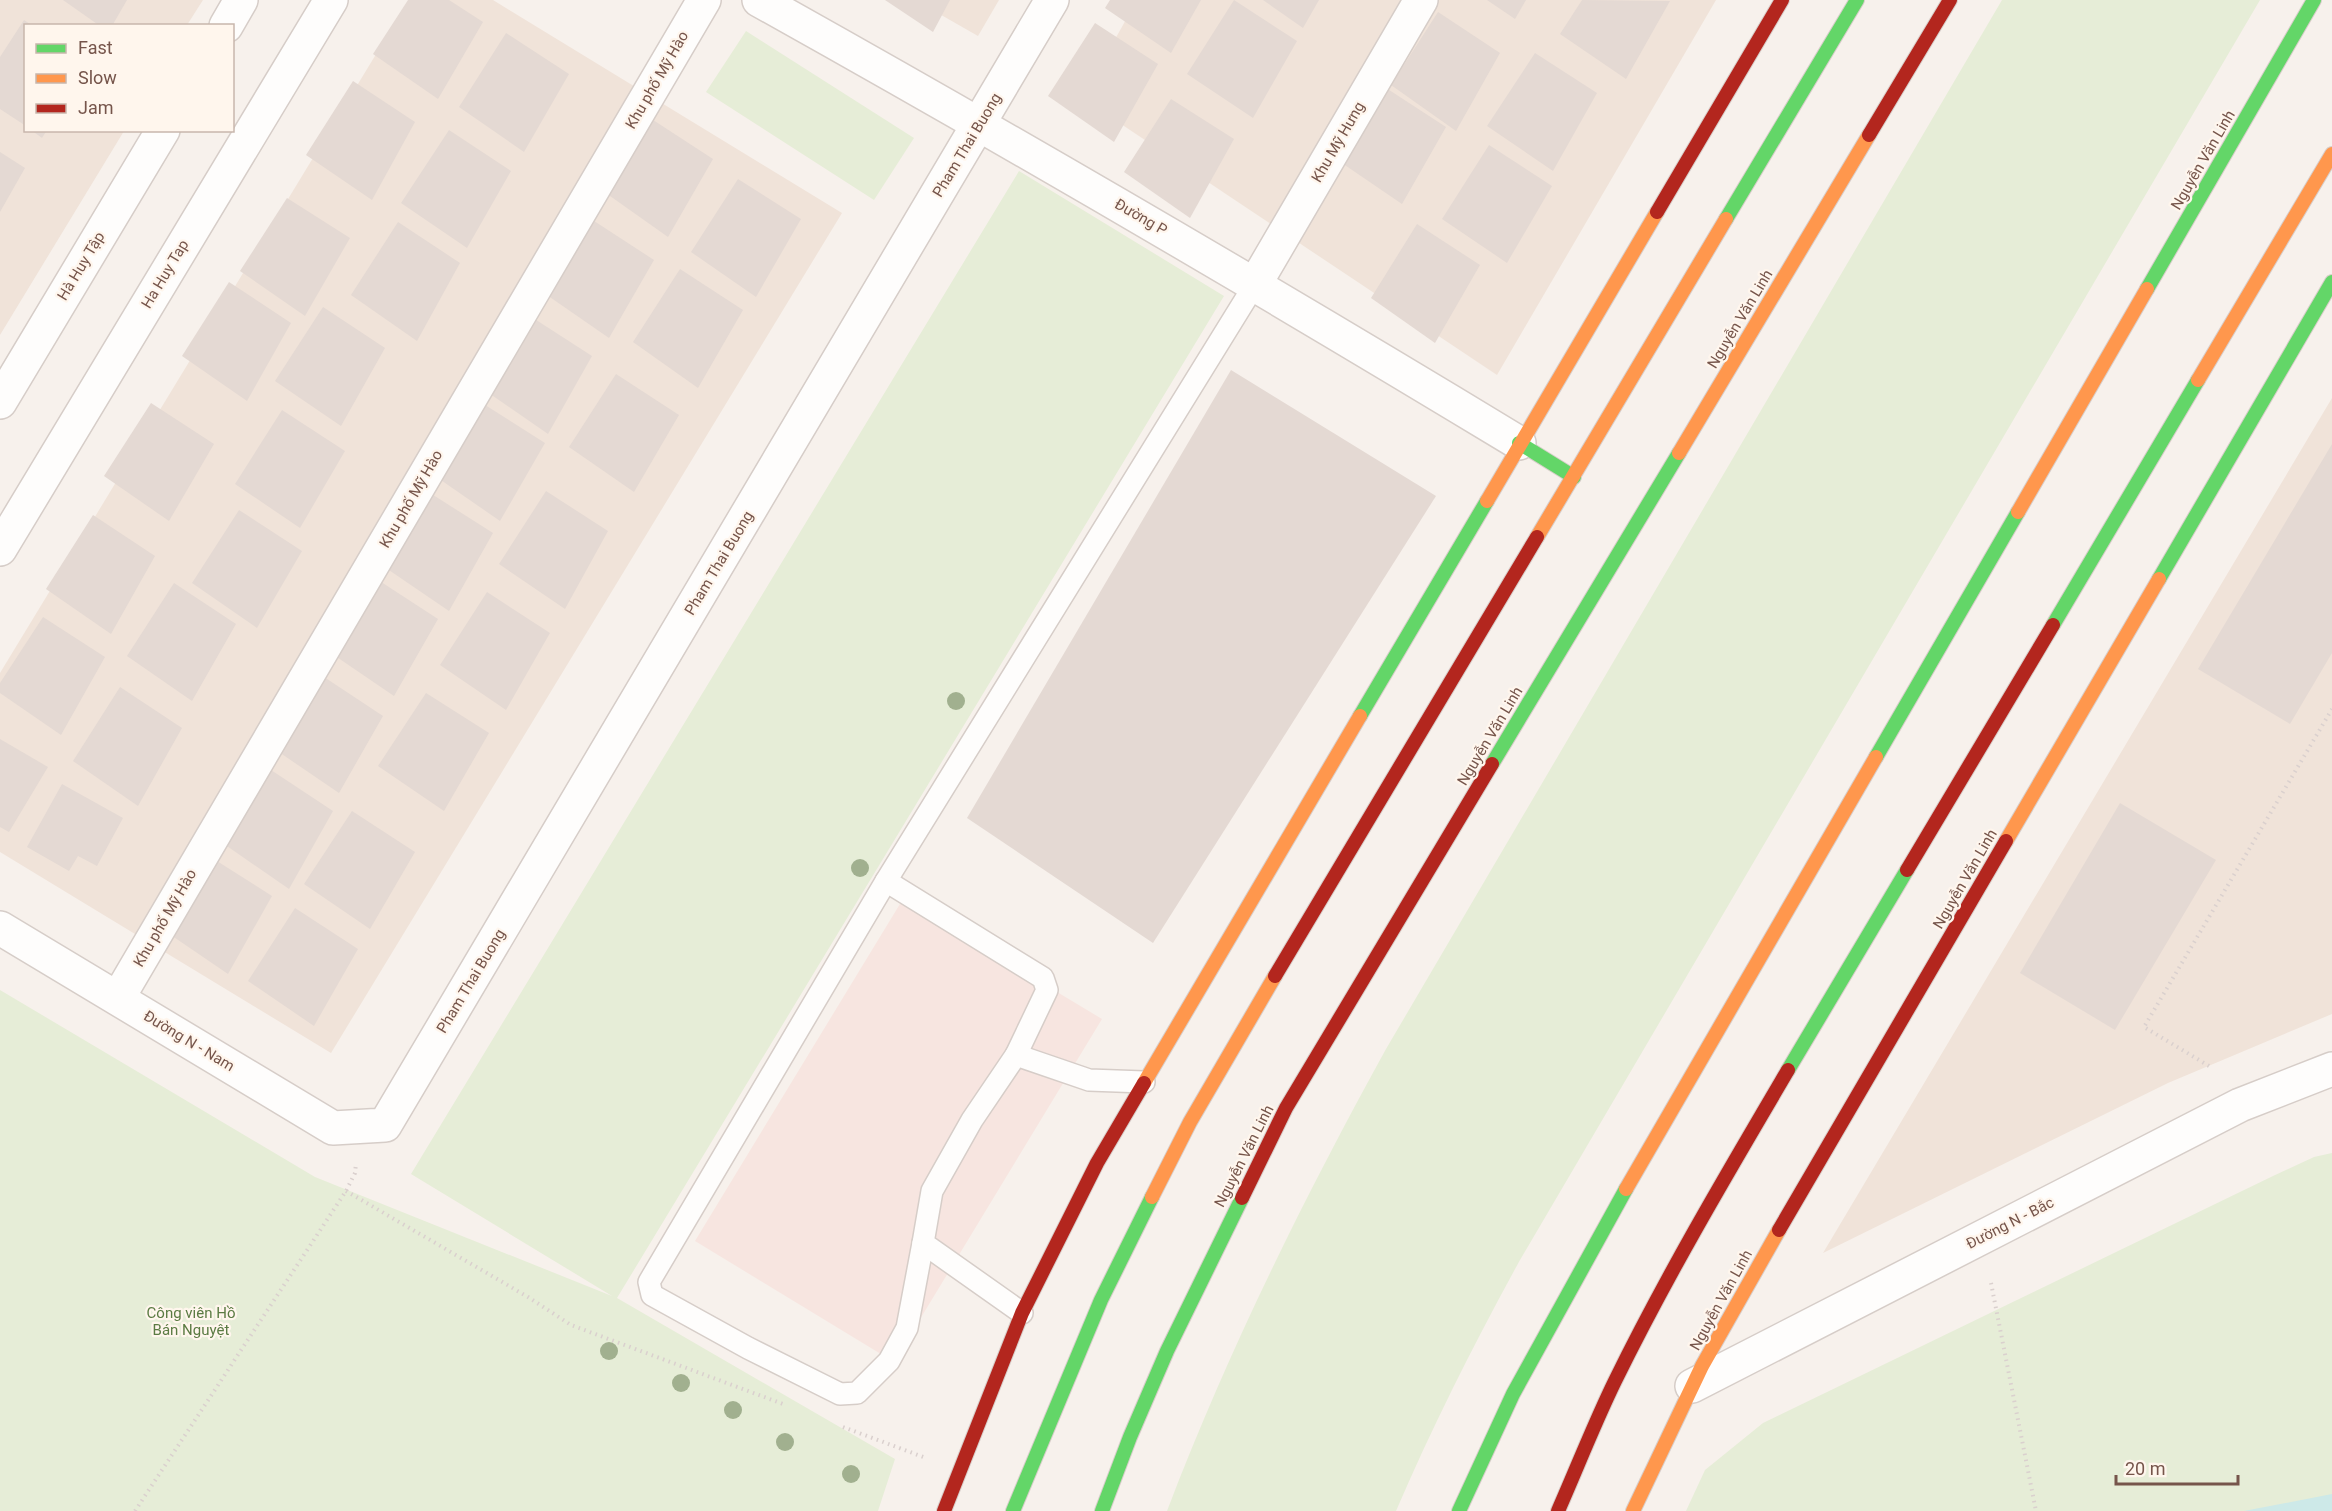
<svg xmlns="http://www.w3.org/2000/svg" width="2332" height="1511" viewBox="0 0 2332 1511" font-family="Roboto,sans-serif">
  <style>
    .residential { fill: #f0e3d9 }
    .commercial { fill: #f7e5e0 }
    .green { fill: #e6edd7 }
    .water { fill: #cde9e8 }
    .building { fill: #e4d9d3 }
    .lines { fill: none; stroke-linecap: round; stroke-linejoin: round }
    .lane-casing { stroke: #d6cdc8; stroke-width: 24 }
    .street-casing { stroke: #d6cdc8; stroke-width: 36 }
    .fast-casing { stroke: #d8ceca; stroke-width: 16 }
    .slow-casing { stroke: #d8ceca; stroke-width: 16 }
    .jam-casing { stroke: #d8ceca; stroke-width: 16 }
    .path { stroke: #dad0ce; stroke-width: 4; stroke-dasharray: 1.5 4.5; stroke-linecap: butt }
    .lane { stroke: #fefdfc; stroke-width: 21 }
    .street { stroke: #fefdfc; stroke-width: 33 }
    .fast { stroke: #63d668; stroke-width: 14 }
    .slow { stroke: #ff974d; stroke-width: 14 }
    .jam { stroke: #b3261e; stroke-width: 14 }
    .tree { fill: #a1b08f }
    .labels { text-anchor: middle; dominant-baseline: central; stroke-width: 4.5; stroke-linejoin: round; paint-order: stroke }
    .street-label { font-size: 15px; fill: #76554b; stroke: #fff6ed }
    .park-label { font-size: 15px; fill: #5b7b43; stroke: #fff6ed }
  </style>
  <rect width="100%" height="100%" fill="#f7f1ec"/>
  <g class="residential">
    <path d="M0 0H203L187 25 26 26V130L124 131 0 335Z"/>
    <path d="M409 0H493L842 213 331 1053 0 852V673Z"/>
    <path d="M915 0H999L978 36Z"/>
    <path d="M1137 0H1716L1497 375 1082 98Z"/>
    <path d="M2332 398V1014L2168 1083 1823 1253Z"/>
  </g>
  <path class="commercial" d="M903 899 1102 1019 894 1362 695 1241Z"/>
  <g class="green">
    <path d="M2002 0H2260L1520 1260C1475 1342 1433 1425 1396 1511H1167C1228 1351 1304 1198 1386 1049Z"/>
    <path d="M746 31 914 138 874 200 706 92Z"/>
    <path d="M1019 171 1224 296 617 1298 895 1459 878 1511H0V990L315 1177 612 1296 411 1174Z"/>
    <path d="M2332 1153V1511H1686L1705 1470 1763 1423 2273 1176 2314 1157Z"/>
  </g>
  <path class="water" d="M2332 1494V1511H2244Z"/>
  <g class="building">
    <path d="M63 0H127L112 26H100Z"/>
    <path d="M408 0H449L483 22 438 99 373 54Z"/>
    <path d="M885 0H950L933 32Z"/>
    <path d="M1110 0H1201L1171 53 1105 8Z"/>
    <path d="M1234 0 1297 41 1253 118 1187 74Z"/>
    <path d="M1263 0H1319L1303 28Z"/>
    <path d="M1487 0H1526L1515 19Z"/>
    <path d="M1582 0 1670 1 1626 79 1560 34Z"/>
    <path d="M1438 12 1500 53 1456 131 1391 85Z"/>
    <path d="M24 20 33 26H26V126L0 109V57Z"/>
    <path d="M1095 23 1158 64 1114 142 1048 96Z"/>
    <path d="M506 33 569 74 524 152 459 107Z"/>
    <path d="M1535 53 1597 93 1553 171 1487 126Z"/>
    <path d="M353 81 415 122 372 200 306 155Z"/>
    <path d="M1383 86 1446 127 1402 204 1336 159Z"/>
    <path d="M1171 99 1234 139 1190 218 1124 172Z"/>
    <path d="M650 118 713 159 668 237 603 191Z"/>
    <path d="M31 130H47L42 138Z"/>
    <path d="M449 130 511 171 467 248 401 203Z"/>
    <path d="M1489 145 1552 186 1507 263 1442 219Z"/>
    <path d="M0 152 25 168 0 212Z"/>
    <path d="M738 179 801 219 756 297 691 252Z"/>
    <path d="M287 198 350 238 305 316 240 271Z"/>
    <path d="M591 219 654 260 609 338 544 293Z"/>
    <path d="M398 222 460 263 417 341 351 295Z"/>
    <path d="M1417 224 1480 265 1435 343 1371 298Z"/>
    <path d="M680 269 743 310 698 388 633 342Z"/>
    <path d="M229 282 291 323 247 401 182 356Z"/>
    <path d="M323 307 385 348 341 426 275 381Z"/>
    <path d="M530 316 592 356 548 434 483 389Z"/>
    <path d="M1231 370 1436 496 1153 943 967 818Z"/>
    <path d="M616 374 679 415 634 492 569 447Z"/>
    <path d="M151 403 214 444 169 521 104 476Z"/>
    <path d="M482 403 545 443 500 521 435 476Z"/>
    <path d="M282 410 345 451 300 528 235 484Z"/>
    <path d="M2332 444V653L2290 724 2198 669Z"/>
    <path d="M546 491 608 531 565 609 499 564Z"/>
    <path d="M430 493 493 533 449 611 383 566Z"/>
    <path d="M239 510 302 551 257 628 192 583Z"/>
    <path d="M93 515 155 556 111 634 46 589Z"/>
    <path d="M375 578 438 619 394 696 328 651Z"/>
    <path d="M174 583 236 624 192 701 127 656Z"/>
    <path d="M487 592 550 633 506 710 440 665Z"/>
    <path d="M43 617 105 657 61 735 0 693V683Z"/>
    <path d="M321 675 383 716 339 793 273 748Z"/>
    <path d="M120 687 182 728 138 806 73 761Z"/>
    <path d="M426 693 489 733 444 811 378 766Z"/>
    <path d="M0 739 48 767 9 832 0 827Z"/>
    <path d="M271 770 333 811 289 889 224 844Z"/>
    <path d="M62 784 123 818 97 866 78 856 69 871 27 847Z"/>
    <path d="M2120 803 2216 860 2115 1030 2020 973Z"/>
    <path d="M352 811 415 852 370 929 304 884Z"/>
    <path d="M209 856 272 896 228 974 162 929Z"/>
    <path d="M295 908 358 949 314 1026 248 981Z"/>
  </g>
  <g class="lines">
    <g class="lane-casing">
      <g id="lane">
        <path d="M886 881 1043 978 1047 990 1016 1055"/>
        <path d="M923 1243 907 1328 889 1361 857 1393 840 1394 748 1348 652 1295 649 1282 886 881 1255 284"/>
        <path d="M1022 1313 923 1243 932 1191 972 1120 1016 1055 1089 1080 1144 1082"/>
      </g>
    </g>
    <g class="street-casing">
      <g id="street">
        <path d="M759 0C1015 143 1268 291 1519 443"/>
        <path d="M226 26 241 0"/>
        <path d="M1255 284 1421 0"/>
        <path d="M0 402 163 130"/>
        <path d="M0 549 331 0"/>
        <path d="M0 928 333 1128 385 1125 1052 0"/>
        <path d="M118 998 704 0"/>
        <path d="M1692 1386 2240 1105 2332 1069"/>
      </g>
    </g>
    <g class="fast-casing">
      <g id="fast">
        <path d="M1726 219 1857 0"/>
        <path d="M2147 289 2314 0"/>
        <path d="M1519 443 1574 477"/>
        <path d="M2159 579 2332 282"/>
        <path d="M2053 625 2198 380"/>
        <path d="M1360 716 1487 501"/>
        <path d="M1876 757 2018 512"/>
        <path d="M1492 764 1679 453"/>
        <path d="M1788 1070 1907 870"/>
        <path d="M1013 1511 1101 1300 1152 1197"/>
        <path d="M1102 1511 1130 1437 1167 1351 1242 1198"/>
        <path d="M1459 1511 1513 1394 1626 1189"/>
      </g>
    </g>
    <g class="slow-casing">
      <g id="slow">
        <path d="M2198 380 2332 154"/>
        <path d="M1679 453 1869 135"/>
        <path d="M1487 501 1657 212"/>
        <path d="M2018 512 2147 289"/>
        <path d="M1537 537 1726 219"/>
        <path d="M2006 841 2159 579"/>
        <path d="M1144 1083 1360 716"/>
        <path d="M1626 1189 1876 757"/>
        <path d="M1152 1197 1190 1122 1275 976"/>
        <path d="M1633 1511 1702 1366 1779 1230"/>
      </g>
    </g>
    <g class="jam-casing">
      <g id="jam">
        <path d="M1869 135 1950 0"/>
        <path d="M1657 212 1782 0"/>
        <path d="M1907 870 2053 625"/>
        <path d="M1275 976 1537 537"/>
        <path d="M1242 1198 1286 1108 1492 764"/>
        <path d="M1779 1230 2006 841"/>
        <path d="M944 1511 1022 1313 1097 1163 1144 1083"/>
        <path d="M1558 1511C1577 1468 1594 1424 1615 1381 1667 1275 1728 1172 1788 1070"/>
      </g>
    </g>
    <g class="path">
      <path d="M2209 1066 2144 1027 2332 709"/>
      <path d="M346 1191 528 1297 571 1325 783 1404"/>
      <path d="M1991 1283 2036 1511"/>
      <path d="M843 1427 926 1458"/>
      <path d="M135 1511 346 1191 355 1173 356 1163"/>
    </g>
    <use href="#lane" class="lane"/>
    <use href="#street" class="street"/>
    <use href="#fast" class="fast"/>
    <use href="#slow" class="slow"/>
    <use href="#jam" class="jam"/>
  </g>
  <g class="tree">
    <circle cx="956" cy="701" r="9"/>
    <circle cx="860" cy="868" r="9"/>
    <circle cx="609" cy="1351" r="9"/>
    <circle cx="681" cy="1383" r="9"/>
    <circle cx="733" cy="1410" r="9"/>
    <circle cx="785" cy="1442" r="9"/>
    <circle cx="851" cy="1474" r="9"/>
  </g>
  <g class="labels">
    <g class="street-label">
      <text transform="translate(657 80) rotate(-60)">Khu phố Mỹ Hào</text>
      <text transform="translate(1338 142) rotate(-60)">Khu Mỹ Hưng</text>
      <text transform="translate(967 145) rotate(-59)">Pham Thai Buong</text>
      <text transform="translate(2203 160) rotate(-60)">Nguyễn Văn Linh</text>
      <text transform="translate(1141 217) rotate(30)">Đường P</text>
      <text transform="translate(81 266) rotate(-59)">Hà Huy Tập</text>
      <text transform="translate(165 274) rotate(-59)">Ha Huy Tap</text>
      <text transform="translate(1740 319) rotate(-59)">Nguyễn Văn Linh</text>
      <text transform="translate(411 499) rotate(-60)">Khu phố Mỹ Hào</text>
      <text transform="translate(719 563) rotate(-59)">Pham Thai Buong</text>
      <text transform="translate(1490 736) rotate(-59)">Nguyễn Văn Linh</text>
      <text transform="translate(1965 879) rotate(-60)">Nguyễn Văn Linh</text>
      <text transform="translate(165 918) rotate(-60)">Khu phố Mỹ Hào</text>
      <text transform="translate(471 981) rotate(-59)">Pham Thai Buong</text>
      <text transform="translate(189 1041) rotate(31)">Đường N - Nam</text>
      <text transform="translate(1244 1156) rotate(-63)">Nguyễn Văn Linh</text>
      <text transform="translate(2010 1223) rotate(-27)">Đường N - Bắc</text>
      <text transform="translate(1721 1300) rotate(-61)">Nguyễn Văn Linh</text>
    </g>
    <g class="park-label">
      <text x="191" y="1313">Công viên Hồ<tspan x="191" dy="17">Bán Nguyệt</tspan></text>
    </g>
  </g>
  <rect x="24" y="24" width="210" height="108" fill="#fff6ed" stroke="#c8b6ac" stroke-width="1.5"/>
  <rect x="36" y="44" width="30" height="9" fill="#63d668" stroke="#c8b6ac" stroke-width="1.5"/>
  <text x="78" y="54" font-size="18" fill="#76554b">Fast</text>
  <rect x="36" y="74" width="30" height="9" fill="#ff974d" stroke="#c8b6ac" stroke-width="1.5"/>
  <text x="78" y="84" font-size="18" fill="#76554b">Slow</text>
  <rect x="36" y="104" width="30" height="9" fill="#b3261e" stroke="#c8b6ac" stroke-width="1.5"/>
  <text x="78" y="114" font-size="18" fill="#76554b">Jam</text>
  <path d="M2116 1475v9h122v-9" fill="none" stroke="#76554b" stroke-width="3"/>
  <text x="2125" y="1475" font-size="18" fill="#76554b" stroke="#fff6ed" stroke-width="4.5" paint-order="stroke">20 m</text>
</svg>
